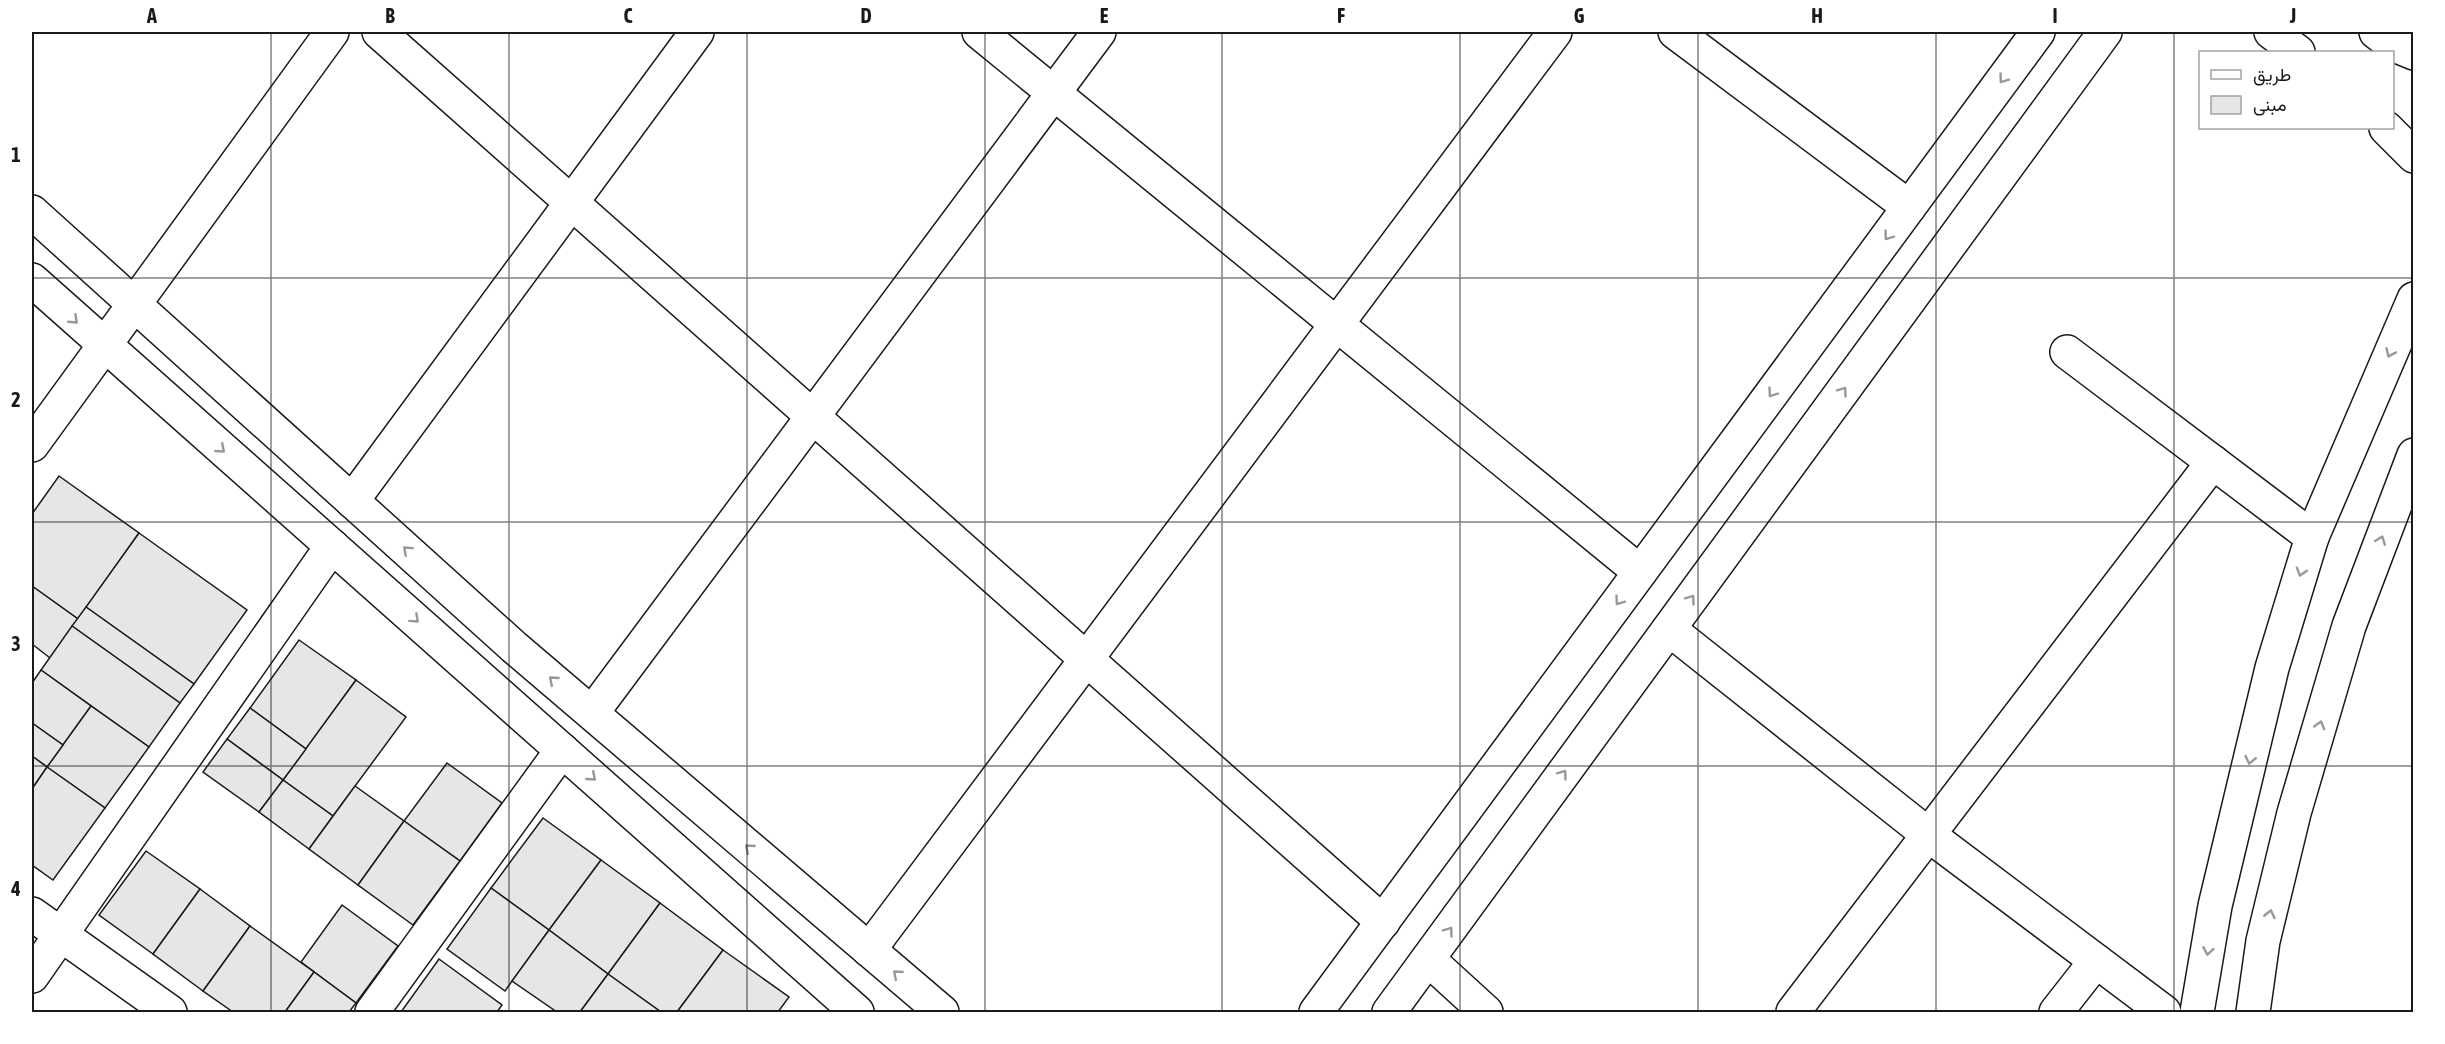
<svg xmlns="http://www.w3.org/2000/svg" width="2445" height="1044" viewBox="0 0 2445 1044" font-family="'Asap Condensed',Vazirmatn,sans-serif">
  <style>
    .building { fill: #e6e6e6; stroke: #1a1a1a; stroke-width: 1.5 }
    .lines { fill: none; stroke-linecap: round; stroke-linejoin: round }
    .minor-casing { stroke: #1a1a1a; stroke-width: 36 }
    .minor { stroke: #fff; stroke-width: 33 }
    .oneway { stroke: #989898 }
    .grid { fill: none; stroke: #1a1a1a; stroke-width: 1.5; stroke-opacity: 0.55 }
    .neatline { fill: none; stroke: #1a1a1a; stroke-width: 2 }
    .grid-label { font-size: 20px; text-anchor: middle; font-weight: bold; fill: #1a1a1a }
  </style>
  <rect width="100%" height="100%" fill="#fff"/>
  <g class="building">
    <path d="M59 476 139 533 78 619 32 586V514Z"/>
    <path d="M139 533 247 610 194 684 86 607Z"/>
    <path d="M32 586 78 619 50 658 32 644Z"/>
    <path d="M86 607 194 684 180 703 72 626Z"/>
    <path d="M72 626 180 703 149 747 41 670Z"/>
    <path d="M299 640 356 680 306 749 250 708Z"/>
    <path d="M41 670 91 706 63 745 32 723V683Z"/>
    <path d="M356 680 406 717 333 816 283 780Z"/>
    <path d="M91 706 149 747 105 808 47 767Z"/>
    <path d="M250 708 306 749 283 780 227 739Z"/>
    <path d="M32 723 63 745 47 767 32 756Z"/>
    <path d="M227 739 283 780 259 812 203 772Z"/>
    <path d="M32 756 47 767 32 789Z"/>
    <path d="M447 763 502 803 460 861 404 821Z"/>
    <path d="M47 767 105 808 53 880 32 865V789Z"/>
    <path d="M283 780 333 816 309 849 259 812Z"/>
    <path d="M355 786 404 821 358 885 309 849Z"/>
    <path d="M543 818 601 860 549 930 491 888Z"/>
    <path d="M404 821 460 861 413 925 358 885Z"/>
    <path d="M146 851 200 889 153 954 99 915Z"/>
    <path d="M601 860 660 903 608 974 549 930Z"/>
    <path d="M491 888 549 930 505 991 447 949Z"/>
    <path d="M200 889 250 926 203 991 153 954Z"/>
    <path d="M660 903 723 950 677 1012H661L608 974Z"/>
    <path d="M342 905 398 946 356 1003 301 962Z"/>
    <path d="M250 926 314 972 285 1012H233L203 991Z"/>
    <path d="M549 930 608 974 580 1012H557L512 981Z"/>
    <path d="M723 950 789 997 778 1012H677Z"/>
    <path d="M439 959 502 1005 497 1012H401Z"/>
    <path d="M314 972 356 1003 349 1012H285Z"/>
    <path d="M608 974 661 1012H580Z"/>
  </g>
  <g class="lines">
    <g class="minor-casing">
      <g id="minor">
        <path d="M379 32 1383 922"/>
        <path d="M979 32 1640 572"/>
        <path d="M1675 32 1909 207"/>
        <path d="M2271 32 2298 52"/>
        <path d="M2376 32 2392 44 2414 53"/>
        <path d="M2386 128 2414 156"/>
        <path d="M32 212 514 647 942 1012"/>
        <path d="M32 280 857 1012"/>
        <path d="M2067 352 2312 537"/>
        <path d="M32 445 332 32"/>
        <path d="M352 501 697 32"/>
        <path d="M1669 629 1930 836 2164 1012"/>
        <path d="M592 713 1099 32"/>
        <path d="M32 914 170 1012"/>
        <path d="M869 950 1555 32"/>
        <path d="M1428 959 1486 1012"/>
        <path d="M32 976 332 546"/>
        <path d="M372 1012 562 750"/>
        <path d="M1316 1012 2038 32"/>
        <path d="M1389 1012 2105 32"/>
        <path d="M1793 1012 2213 462"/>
        <path d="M2056 1012 2096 961"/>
        <path d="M2197 1012 2215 906 2272 668 2312 537 2414 299"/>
        <path d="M2253 1012 2263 941 2294 813 2349 626 2414 455"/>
      </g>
    </g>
    <use href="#minor" class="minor"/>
  </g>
  <defs><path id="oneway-chevron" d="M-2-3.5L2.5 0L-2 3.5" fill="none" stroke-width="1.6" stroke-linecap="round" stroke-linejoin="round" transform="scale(1.5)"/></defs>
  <g class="oneway">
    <use href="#oneway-chevron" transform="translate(2003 79) rotate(126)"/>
    <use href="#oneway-chevron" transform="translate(1888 236) rotate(126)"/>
    <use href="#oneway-chevron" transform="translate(74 320) rotate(43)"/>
    <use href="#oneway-chevron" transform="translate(2390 353) rotate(114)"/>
    <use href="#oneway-chevron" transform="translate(1843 391) rotate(-54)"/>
    <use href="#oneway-chevron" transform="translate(1772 393) rotate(126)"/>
    <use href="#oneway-chevron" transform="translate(221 449) rotate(41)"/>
    <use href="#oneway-chevron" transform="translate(2381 540) rotate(-69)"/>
    <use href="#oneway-chevron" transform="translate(407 550) rotate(-138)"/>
    <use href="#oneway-chevron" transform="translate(2301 572) rotate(107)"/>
    <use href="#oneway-chevron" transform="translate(1691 599) rotate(-54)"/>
    <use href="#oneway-chevron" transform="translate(1619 601) rotate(126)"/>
    <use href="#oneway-chevron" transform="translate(415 619) rotate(42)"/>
    <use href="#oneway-chevron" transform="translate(553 680) rotate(-139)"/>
    <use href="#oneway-chevron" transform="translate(2320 725) rotate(-74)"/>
    <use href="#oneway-chevron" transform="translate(2250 760) rotate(103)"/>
    <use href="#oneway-chevron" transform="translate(1563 774) rotate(-54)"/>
    <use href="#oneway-chevron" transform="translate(592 777) rotate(41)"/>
    <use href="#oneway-chevron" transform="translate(749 848) rotate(-139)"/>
    <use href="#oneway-chevron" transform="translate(2270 914) rotate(-77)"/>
    <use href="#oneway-chevron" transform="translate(1449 931) rotate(-54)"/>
    <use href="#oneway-chevron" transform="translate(2208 951) rotate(100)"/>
    <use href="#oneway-chevron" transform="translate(897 974) rotate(-139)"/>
  </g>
  <path class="grid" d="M271 32V1012M509 32V1012M747 32V1012M985 32V1012M1222 32V1012M1460 32V1012M1698 32V1012M1936 32V1012M2174 32V1012M32 278H2414M32 522H2414M32 766H2414"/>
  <rect width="2445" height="1044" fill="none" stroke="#ffffff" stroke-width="66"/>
  <rect x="2199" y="51" width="195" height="78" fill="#ffffff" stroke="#a3a3a3" stroke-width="1.5"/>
  <rect x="2211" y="70" width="30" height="9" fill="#ffffff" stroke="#a3a3a3" stroke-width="1.5"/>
  <text x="2253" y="81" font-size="18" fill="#1a1a1a">طريق</text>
  <rect x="2211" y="96" width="30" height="18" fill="#e6e6e6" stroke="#a3a3a3" stroke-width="1.5"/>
  <text x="2253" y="111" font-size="18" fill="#1a1a1a">مبنى</text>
  <rect x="33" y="33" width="2379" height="978" class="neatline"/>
  <g class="grid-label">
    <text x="152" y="23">A</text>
    <text x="390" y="23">B</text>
    <text x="628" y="23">C</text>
    <text x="866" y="23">D</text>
    <text x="1104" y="23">E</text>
    <text x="1341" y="23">F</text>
    <text x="1579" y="23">G</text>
    <text x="1817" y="23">H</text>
    <text x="2055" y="23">I</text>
    <text x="2293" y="23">J</text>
    <text x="16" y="162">1</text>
    <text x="16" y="407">2</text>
    <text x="16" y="651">3</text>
    <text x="16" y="896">4</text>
  </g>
</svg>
